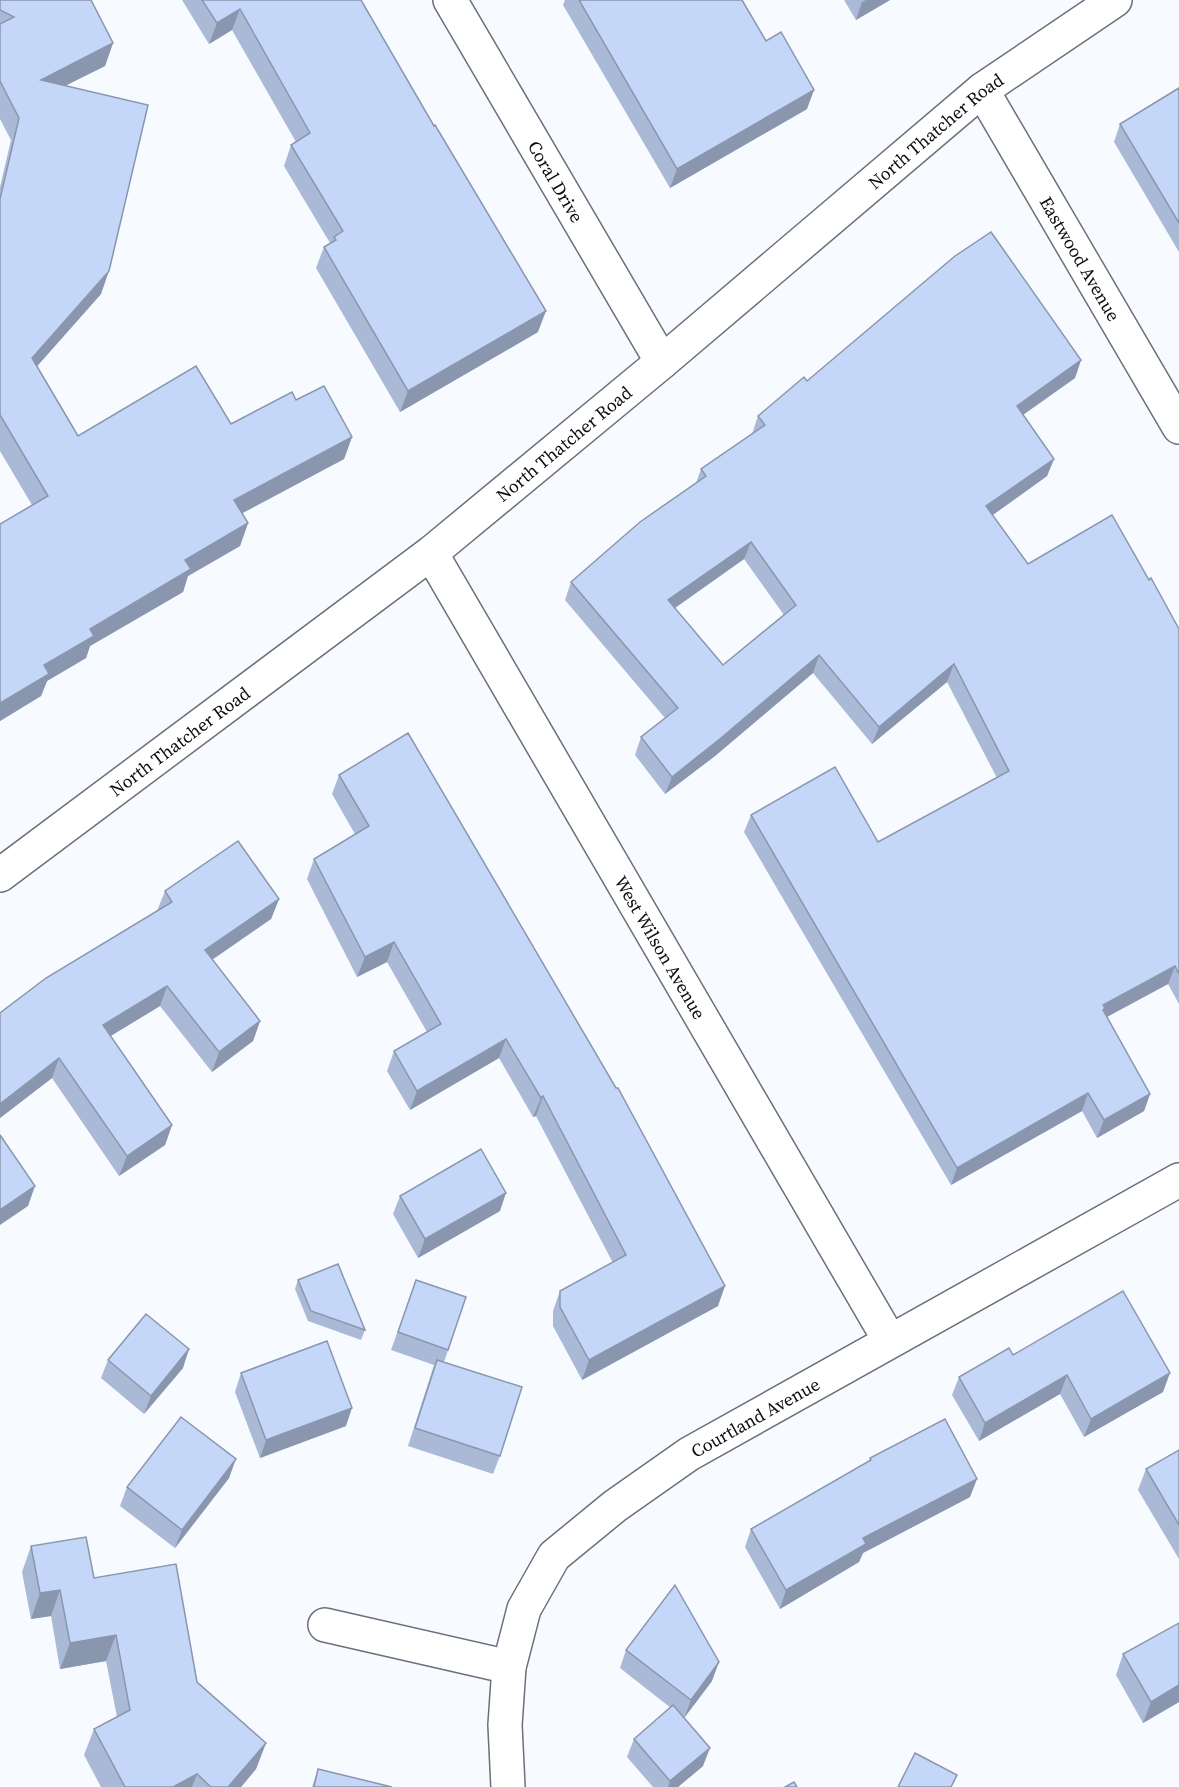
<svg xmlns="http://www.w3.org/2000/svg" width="1179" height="1787" viewBox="0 0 1179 1787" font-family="'Source Serif 4',serif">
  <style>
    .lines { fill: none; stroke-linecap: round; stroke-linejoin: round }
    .minor-casing { stroke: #6b7079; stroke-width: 36 }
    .minor { stroke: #fff; stroke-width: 33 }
    .wall { fill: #a9b9d6; fill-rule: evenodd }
    .shaded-wall { fill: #8a96ae }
    .building { fill: #c5d7f9; stroke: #8a96ae; stroke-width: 1.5; fill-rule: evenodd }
    .labels { text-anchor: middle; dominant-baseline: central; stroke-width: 5; stroke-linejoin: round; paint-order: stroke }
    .street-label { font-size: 18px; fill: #0b0c10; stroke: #fff }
  </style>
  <rect width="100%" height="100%" fill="#f7fafe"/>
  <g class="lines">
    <g class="minor-casing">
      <g id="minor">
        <path id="s1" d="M450 0 662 362"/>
        <path id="s2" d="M982 90 1179 427"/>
        <path id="s3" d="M431 553 890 1341"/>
        <path id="s4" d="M0 875 431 553 662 362 982 90 1115 0"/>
        <path d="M325 1625 509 1667"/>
        <path id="s5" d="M508 1787 505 1725 509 1667 524 1609 554 1556 615 1506 689 1454 1179 1180"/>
      </g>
    </g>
    <use href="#minor" class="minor"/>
  </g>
  <g class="wall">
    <path d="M0 0 113 43 105 66 66 85 101 294 37 366 78 436 231 424 296 400 352 437 344 459 242 513 248 523 240 546 188 576 183 592 90 646 86 658 47 681 41 696 0 721V524L32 505 0 451V187L11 140 0 119Z"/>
    <path d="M182 0H361L538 332 400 412 316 268 324 247 330 243 284 166 291 145 296 142 232 30 209 44Z"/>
    <path d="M565 0H742L807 109 670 188 563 5Z"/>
    <path d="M844 0H890L856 20Z"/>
    <path d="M1179 88V252L1114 142 1120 124Z"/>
    <path d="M1081 360 1075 378 1023 415 1054 459 1047 476 993 515 1028 564 1149 580 1179 629V1004L1168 984 1107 1017 1150 1094 1144 1111 1097 1138 1082 1111 951 1185 744 832 751 815 878 842 997 778 947 682 872 744 813 673 715 756 665 794 635 755 641 737 665 718 565 600 571 582 696 483 701 469 752 434 758 416 807 381ZM744 559 784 615 723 665 675 608Z"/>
    <path d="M339 775 718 1306 582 1380 553 1326V1311L560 1291 613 1263 536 1116 533 1117 499 1058 410 1110 387 1071 394 1051 427 1032 387 962 357 977 307 879 314 859 355 834 332 794Z"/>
    <path d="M165 891 279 899 271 919 212 960 260 1021 253 1041 212 1072 160 1006 110 1036 172 1125 165 1145 119 1176 52 1078 0 1118 157 911Z"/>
    <path d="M400 1196 500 1211 418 1258 393 1214Z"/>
    <path d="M298 1280 365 1330 361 1340 308 1321 295 1289Z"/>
    <path d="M416 1280 466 1297 444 1362 500 1456 493 1474 408 1446 434 1365 391 1350Z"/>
    <path d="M1013 1355 1163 1392 1084 1437 1060 1394 979 1441 952 1395 959 1377Z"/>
    <path d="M108 1360 183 1368 144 1414 101 1378Z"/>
    <path d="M241 1373 346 1426 260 1458 235 1392Z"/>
    <path d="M1179 1450V1559L1138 1490 1146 1469Z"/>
    <path d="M870 1458 970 1497 863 1553 859 1562 780 1609 745 1547 751 1529 869 1461Z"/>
    <path d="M229 1478 175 1548 120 1506 127 1487Z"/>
    <path d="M31 1546 94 1578 197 1682 266 1743 256 1769 241 1787H101L84 1755 94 1729 117 1717 106 1661 60 1669 51 1616 31 1619 22 1572Z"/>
    <path d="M1179 1623V1702L1143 1723 1116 1675 1123 1654Z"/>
    <path d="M626 1650 712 1681 684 1718 703 1766 678 1787H653L627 1757 634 1739 671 1708 620 1668Z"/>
    <path d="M318 1769 392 1787H312Z"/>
  </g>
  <g class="shaded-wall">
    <path d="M866 0H890L856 20 862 2Z"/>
    <path d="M240 9 232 30 209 44 217 23Z"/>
    <path d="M113 43 105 66 33 102 41 80Z"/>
    <path d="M814 90 807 109 670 188 677 169Z"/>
    <path d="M109 271 101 294 24 381 32 358Z"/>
    <path d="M546 311 538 332 400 412 408 391Z"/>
    <path d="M1081 360 1075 378 1010 424 1017 406Z"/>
    <path d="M352 437 344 459 226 522 234 500Z"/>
    <path d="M1054 459 1047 476 980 524 986 506Z"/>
    <path d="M248 523 240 546 188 576 183 592 90 646 86 658 47 681 41 696 0 721V703L44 665 90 629 185 560Z"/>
    <path d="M751 542 744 559 662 617 668 600Z"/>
    <path d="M819 655 813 673 715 756 665 794 672 777Z"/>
    <path d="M954 664 947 682 872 744 879 727Z"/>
    <path d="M279 899 271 919 197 970 205 950Z"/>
    <path d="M394 942 387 962 357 977 365 957Z"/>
    <path d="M1175 966 1168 984 1101 1020 1103 1005Z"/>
    <path d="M167 986 160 1006 96 1045 103 1025Z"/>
    <path d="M260 1021 253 1041 212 1072 219 1052Z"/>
    <path d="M506 1039 499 1058 410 1110 417 1091Z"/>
    <path d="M59 1058 52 1078 0 1118V1104Z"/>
    <path d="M1088 1093 1082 1111 951 1185 957 1168Z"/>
    <path d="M1150 1094 1144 1111 1097 1138 1104 1120Z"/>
    <path d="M543 1096 536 1116 533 1117 541 1098Z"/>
    <path d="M172 1125 165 1145 119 1176 127 1156Z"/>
    <path d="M35 1186 28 1206 0 1225V1210Z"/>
    <path d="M506 1193 500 1211 418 1258 425 1239Z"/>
    <path d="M725 1286 718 1306 582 1380 589 1360Z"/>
    <path d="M189 1349 183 1368 144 1414 151 1396Z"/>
    <path d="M1170 1373 1163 1392 1084 1437 1091 1419Z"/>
    <path d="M1067 1375 1060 1394 979 1441 985 1423Z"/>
    <path d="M352 1408 346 1426 260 1458 266 1440Z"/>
    <path d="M236 1459 229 1478 175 1548 182 1530Z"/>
    <path d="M977 1479 970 1497 863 1553 859 1562 780 1609 786 1590 863 1538Z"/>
    <path d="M60 1590 51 1616 31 1619 40 1593Z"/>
    <path d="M116 1635 106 1661 60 1669 70 1643Z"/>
    <path d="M719 1662 712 1681 684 1718 691 1700Z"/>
    <path d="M1179 1685V1702L1143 1723 1151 1702Z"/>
    <path d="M266 1743 256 1769 241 1787H228Z"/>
    <path d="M710 1748 703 1766 678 1787H668L670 1781Z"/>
    <path d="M197 1774 192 1787H173Z"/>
  </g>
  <g class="building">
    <path d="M0 0H91L113 43 41 80 148 105 109 271 32 358 78 436 196 366 231 424 292 392 296 400 324 386 352 437 234 500 248 523 185 560 191 569 90 629 94 636 44 665 49 674 0 703V524L48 496 0 415V199L19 118 0 81V24L14 17 0 10Z"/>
    <path d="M202 0H361L434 126 435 125 546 311 408 391 324 247 336 240 334 237 343 231 291 145 310 133 240 9 217 23Z"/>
    <path d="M579 0H742L766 41 781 32 814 90 677 169Z"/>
    <path d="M1179 88V223L1120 124Z"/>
    <path d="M991 232 1081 360 1017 406 1054 459 986 506 1028 564 1112 515 1149 580 1151 578 1179 629V974L1175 966 1103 1005 1105 1008 1103 1010 1150 1094 1104 1120 1088 1093 957 1168 751 815 835 767 878 842 1009 771 954 664 879 727 819 655 721 738 672 777 641 737 678 708 571 582 640 522 706 476 701 469 765 425 758 416 804 377 807 381 955 256ZM751 542 796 605 723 665 668 600Z"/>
    <path d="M408 733 616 1088H618L725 1286 589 1360 560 1307V1291L626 1255 543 1096 541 1098 506 1039 417 1091 394 1051 441 1024 394 942 365 957 314 859 369 826 339 775Z"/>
    <path d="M238 841 279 899 205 950 260 1021 219 1052 167 986 103 1025 172 1125 127 1156 59 1058 0 1104V1013L46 978 172 902 165 891Z"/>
    <path d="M0 1135 35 1186 0 1210Z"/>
    <path d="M481 1149 506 1193 425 1239 400 1196Z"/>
    <path d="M338 1264 365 1330 311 1311 298 1280Z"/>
    <path d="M416 1280 466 1297 448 1350 398 1332Z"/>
    <path d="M1123 1291 1170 1373 1091 1419 1067 1375 985 1423 959 1377 1009 1348 1013 1355Z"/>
    <path d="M146 1314 189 1349 151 1396 108 1360Z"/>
    <path d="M327 1341 352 1408 266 1440 241 1373Z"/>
    <path d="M437 1360 522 1387 500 1456 415 1428Z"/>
    <path d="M181 1417 236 1459 182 1530 127 1487Z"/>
    <path d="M945 1419 977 1479 863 1538 866 1544 786 1590 751 1529 871 1460 870 1458Z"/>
    <path d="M1179 1450V1525L1146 1469Z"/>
    <path d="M86 1537 94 1578 176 1564 197 1682 266 1743 228 1787H211L197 1774 173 1787H125L94 1729 130 1710 116 1635 70 1643 60 1590 40 1593 31 1546Z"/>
    <path d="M675 1585 719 1662 691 1700 626 1650Z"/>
    <path d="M1179 1623V1685L1151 1702 1123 1654Z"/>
    <path d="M673 1705 710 1748 670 1781 634 1739Z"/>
    <path d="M915 1753 957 1775 951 1787H898Z"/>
    <path d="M318 1769 392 1787H314Z"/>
    <path d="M794 1782 797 1787H785Z"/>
  </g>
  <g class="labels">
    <g class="street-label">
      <text stroke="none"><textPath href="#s4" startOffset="1196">North Thatcher Road</textPath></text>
      <text stroke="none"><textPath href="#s1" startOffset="210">Coral Drive</textPath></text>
      <text stroke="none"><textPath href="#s2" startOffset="195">Eastwood Avenue</textPath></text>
      <text stroke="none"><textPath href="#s4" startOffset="710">North Thatcher Road</textPath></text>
      <text stroke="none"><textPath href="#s4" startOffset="224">North Thatcher Road</textPath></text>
      <text stroke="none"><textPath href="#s3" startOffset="456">West Wilson Avenue</textPath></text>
      <text stroke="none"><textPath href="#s5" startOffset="486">Courtland Avenue</textPath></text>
    </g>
  </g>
</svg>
